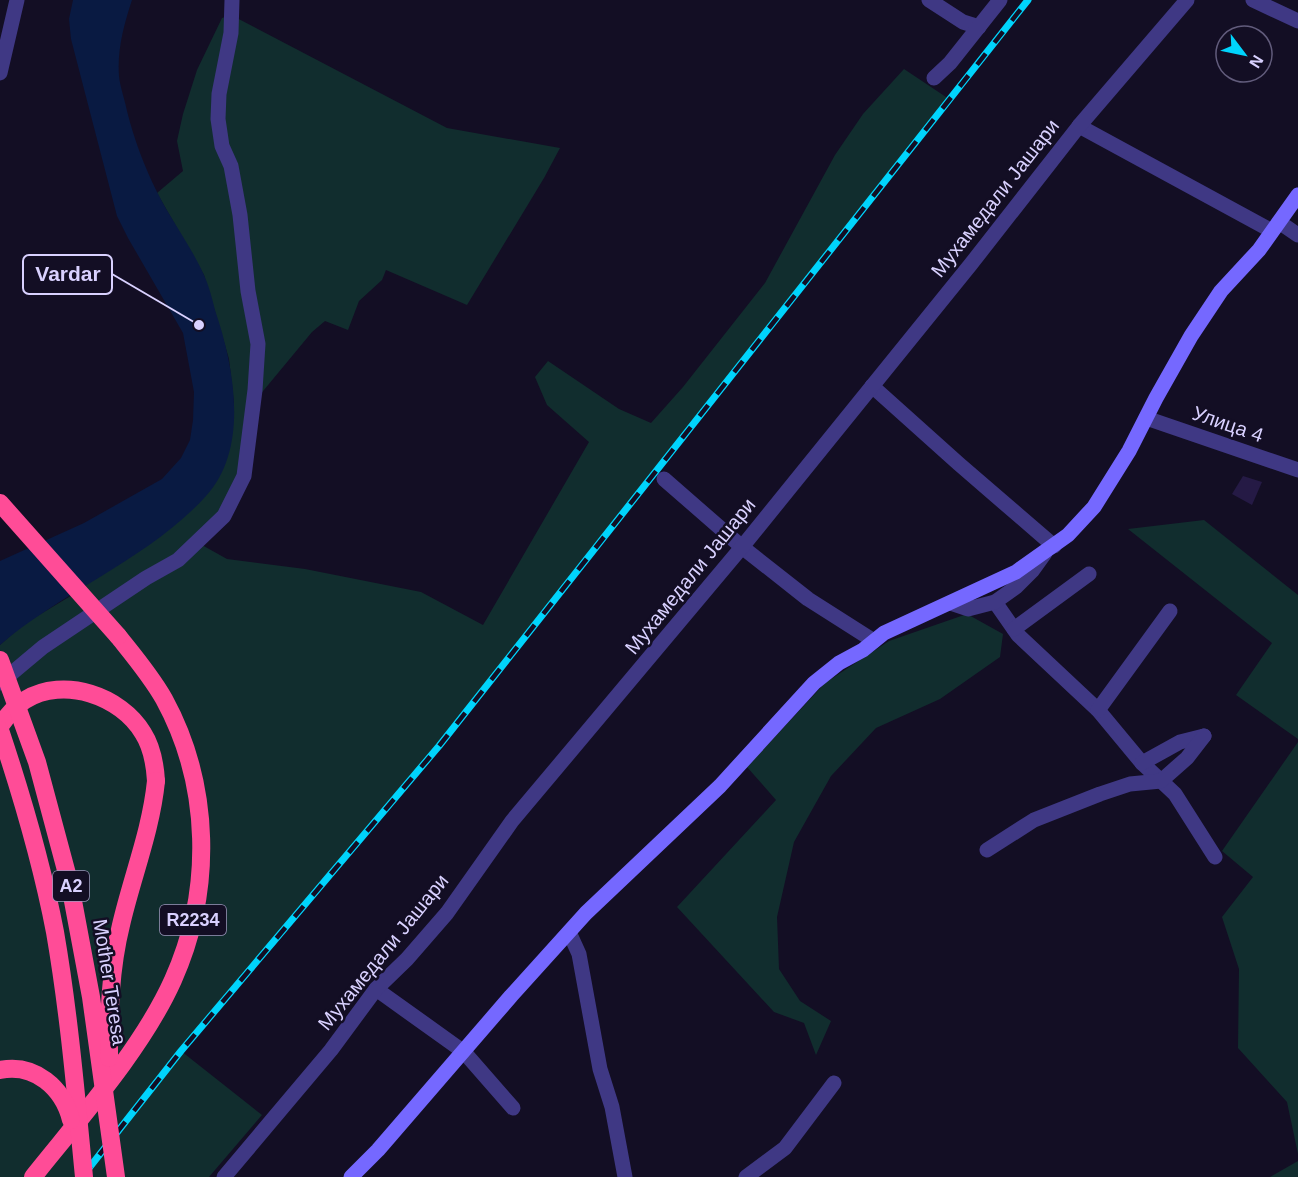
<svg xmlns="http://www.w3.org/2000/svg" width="1298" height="1177" viewBox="0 0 1298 1177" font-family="Arial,sans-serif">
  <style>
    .green { fill: #112d2e }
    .water { fill: #091a42 }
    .building { fill: #251a45 }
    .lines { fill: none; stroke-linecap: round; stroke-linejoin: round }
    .street { stroke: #3f3884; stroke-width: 15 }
    .secondary { stroke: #7568ff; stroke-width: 15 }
    .highway { stroke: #ff4c97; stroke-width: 18 }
    .rail-casing { stroke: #00d4fc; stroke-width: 7 }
    .rail { stroke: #130e24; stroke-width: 4.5; stroke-dasharray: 14; stroke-linecap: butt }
    .highway-bridge { stroke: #ff4c97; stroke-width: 18 }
    .labels { text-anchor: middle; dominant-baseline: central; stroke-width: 5; stroke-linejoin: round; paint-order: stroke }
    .shield { fill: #130e24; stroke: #9e96bd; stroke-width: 1.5 }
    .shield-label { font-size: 18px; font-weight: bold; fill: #d9d1ff }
    .street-label { font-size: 20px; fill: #d9d1ff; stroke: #130e24 }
    .leader { fill: none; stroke: #d9d1ff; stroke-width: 2 }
    .callout-dot { fill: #d9d1ff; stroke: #130e24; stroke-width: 2 }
    .callout { fill: #130e24; stroke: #d9d1ff; stroke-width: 2 }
    .callout-label { font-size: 21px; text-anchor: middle; font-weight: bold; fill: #d9d1ff }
  </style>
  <rect width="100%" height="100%" fill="#130e24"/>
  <g class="green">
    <path d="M231 15 447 128 560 148 544 178 467 305 386 270 382 280 359 301 348 330 325 321 312 332 254 402 232 500 193 540 227 559 305 569 421 592 483 625 589 442 547 405 535 377 548 361 619 409 651 423 683 387 765 283 835 155 863 114 904 69 949 99 439 746 181 1051 262 1115 209 1177H0V645L24 624 74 594 234 403 229 359 204 275 157 193 183 171 177 141 183 114 197 70 222 18Z"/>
    <path d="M1204 520 1298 595V739L1236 695 1272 643 1128 529Z"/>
    <path d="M967 614 1003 634 1000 657 940 699 876 728 831 776 794 842 777 917 779 969 800 1001 831 1021 816 1055 804 1023 774 1012 677 907 776 800 747 767 825 683 889 641Z"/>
    <path d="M1298 742V1154L1287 1102 1238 1048 1239 969 1222 917 1253 877 1222 851Z"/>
    <path d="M1298 1161V1177H1270Z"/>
  </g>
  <path class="water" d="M73 0H132C124 24 117 50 119 76 120 87 125 100 127 111 134 139 144 166 157 192 171 220 191 246 204 275 209 286 212 298 215 310 234 366 250 448 206 496 149 559 64 590 0 645V561L84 523 162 479 181 458 190 440 193 420 194 392 183 333 128 238 117 216 71 39 69 19Z"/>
  <path class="building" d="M1243 476 1262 482 1252 505 1232 494Z"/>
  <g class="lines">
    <g class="street">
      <path d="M929 0 963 22 979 27"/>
      <path d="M1253 0 1298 21"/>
      <path d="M0 73 17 0"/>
      <path d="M934 78 950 63 1000 0"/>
      <path d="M1079 126 1272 231"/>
      <path d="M1279 222 1298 235"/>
      <path d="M872 386 959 464 1054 546"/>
      <path d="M1146 418 1298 470"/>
      <path d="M664 479 742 547 808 599 874 641"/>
      <path d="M995 602 1018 635 1098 710 1142 763 1175 794 1215 857"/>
      <path d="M950 603 968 609 995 602 1016 587 1032 571 1045 553"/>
      <path d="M1014 629 1089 574"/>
      <path d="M0 683 43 647 146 578 178 560 224 516 244 476 255 390 258 344 248 291 240 215 231 166 222 146 218 119 219 94 231 33 232 0"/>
      <path d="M1098 710 1170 611"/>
      <path d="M1142 763 1180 742 1204 736"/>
      <path d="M987 850 1034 820 1100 794 1130 784 1161 781 1187 758 1204 736"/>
      <path d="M569 932 579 954 600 1069 612 1107 625 1177"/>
      <path d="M376 989 464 1052 513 1108"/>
      <path d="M224 1177 331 1050 376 989 407 959 447 913 512 821 742 547 971 264 1079 126 1187 0"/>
      <path d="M746 1177 785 1148 834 1083"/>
    </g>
    <path class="secondary" d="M351 1177 378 1150 511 996 586 913 720 786 814 683 839 663 863 650 884 633 1016 572 1068 535 1094 507 1129 451 1156 398 1191 336 1221 291 1259 250 1298 195"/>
    <g class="highway">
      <path d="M0 726C7 716 15 706 25 700 64 676 121 696 143 733 152 747 155 764 156 781"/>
      <path d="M33 1177C80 1118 142 1049 173 980 213 891 211 785 164 699 151 676 134 656 118 636"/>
    </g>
    <g class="rail-casing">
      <path id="rail" d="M82 1177 181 1051 439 746 1028 0"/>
    </g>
    <use href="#rail" class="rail"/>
    <g class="highway-bridge">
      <path d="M0 503 118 636"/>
      <path d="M0 660 37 762 70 885 91 997 116 1177"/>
      <path d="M0 730C22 796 42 864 55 932 69 1013 76 1095 84 1177"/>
      <path d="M109 1058C109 1014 110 969 121 925 132 877 151 831 156 781"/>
      <path d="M0 1070C35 1063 63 1088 71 1120"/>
    </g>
  </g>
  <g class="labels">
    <g class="shield">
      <rect x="53" y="871" width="36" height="30" rx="4.5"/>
      <rect x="160" y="905" width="66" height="30" rx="4.5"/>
    </g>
    <g class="shield-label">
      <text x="71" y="886">A2</text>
      <text x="193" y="920">R2234</text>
    </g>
    <g class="street-label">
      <text transform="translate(995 198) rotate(-52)">Мухамедали Јашари</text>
      <text transform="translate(1228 424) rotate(19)">Улица 4</text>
      <text transform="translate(690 576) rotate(-51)">Мухамедали Јашари</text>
      <text transform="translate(383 952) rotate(-51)">Мухамедали Јашари</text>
      <text transform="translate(110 982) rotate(81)">Mother Teresa</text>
    </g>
  </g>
  <path class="leader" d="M199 325L112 274"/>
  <circle class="callout-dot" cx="199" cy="325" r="6"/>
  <rect class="callout" x="23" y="255" width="89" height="39" rx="6"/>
  <g class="callout-label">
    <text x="68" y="281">Vardar</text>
  </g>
  <g transform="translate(1244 54) rotate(122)"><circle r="28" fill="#130e24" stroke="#625c7c" stroke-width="1.5"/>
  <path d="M0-4.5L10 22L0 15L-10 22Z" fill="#00d4fc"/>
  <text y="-9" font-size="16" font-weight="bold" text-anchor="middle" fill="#d9d1ff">N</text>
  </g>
</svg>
